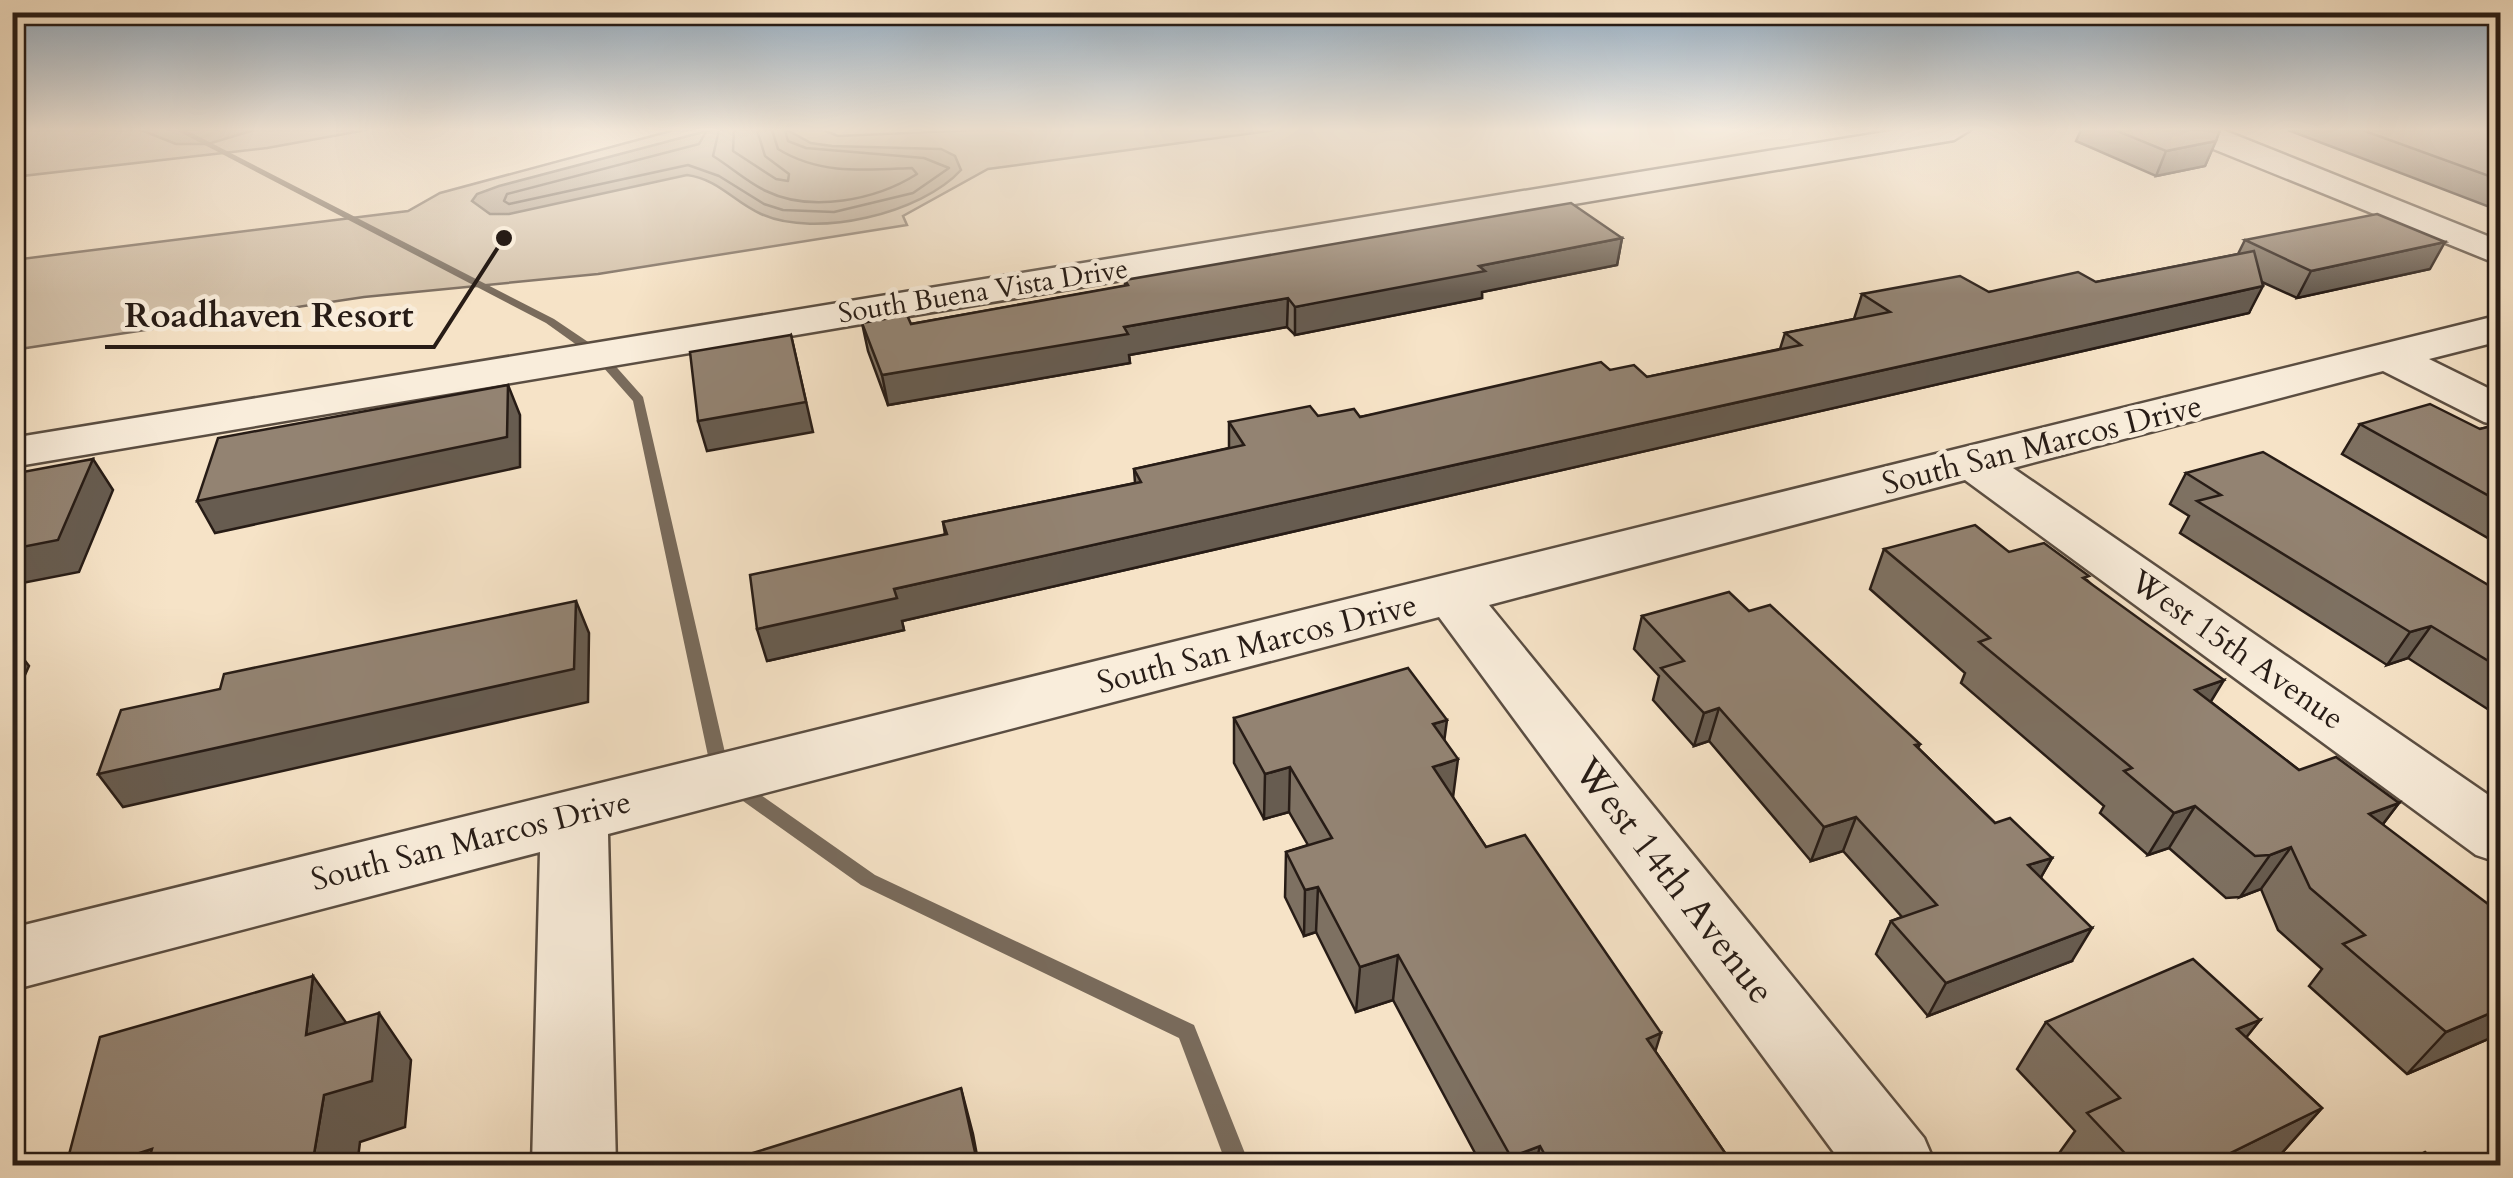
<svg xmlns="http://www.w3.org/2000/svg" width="2513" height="1178" viewBox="0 0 2513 1178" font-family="Cardo,serif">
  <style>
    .green { fill: #d3c1a9; stroke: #7d6e60; stroke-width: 2.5 }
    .water { fill: #b09f8b; stroke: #796b5c; stroke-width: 2.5 }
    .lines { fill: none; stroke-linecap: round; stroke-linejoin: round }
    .shore { stroke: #6c5e50; stroke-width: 2.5 }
    .stream { fill: #796b5c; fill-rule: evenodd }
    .minor-casing { stroke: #5b4e42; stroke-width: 5 }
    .minor { fill: #f9eddb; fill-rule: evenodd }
    .wall { fill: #7e7162; stroke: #271c16; stroke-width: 2.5 }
    .shaded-wall { fill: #675c50; stroke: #271c16; stroke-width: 2.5 }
    .building { fill: #938372; stroke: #271c16; stroke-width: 2.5 }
    .labels { text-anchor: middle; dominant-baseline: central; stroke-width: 9; stroke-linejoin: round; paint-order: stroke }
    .far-street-label { font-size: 28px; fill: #271c16; stroke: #f9eddb }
    .street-label { font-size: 32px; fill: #271c16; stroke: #f9eddb }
    .near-street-label { font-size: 38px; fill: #271c16; stroke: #f9eddb }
    .leader { fill: none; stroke: #271c16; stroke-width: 4 }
    .callout-dot { fill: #271c16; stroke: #f9eddb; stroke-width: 4 }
    .callout-label { font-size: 35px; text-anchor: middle; font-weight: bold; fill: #271c16; stroke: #f9eddb; stroke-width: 9; stroke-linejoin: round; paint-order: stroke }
  </style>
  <rect width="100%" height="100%" fill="#f6e3c7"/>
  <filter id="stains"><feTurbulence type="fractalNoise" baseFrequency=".002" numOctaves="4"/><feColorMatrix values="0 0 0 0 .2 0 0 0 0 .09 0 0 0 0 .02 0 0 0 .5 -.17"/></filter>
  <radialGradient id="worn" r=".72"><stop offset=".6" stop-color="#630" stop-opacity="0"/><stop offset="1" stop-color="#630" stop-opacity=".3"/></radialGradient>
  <g class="green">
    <path d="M12 130H366L267 148 13 177Z"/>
    <path d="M674 130H823L838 136 976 130H1275L988 169 903 216 907 225 598 274 364 297 13 350V260L408 211 440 193Z"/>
  </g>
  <g class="water">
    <path d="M141 130H254L208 144H176Z"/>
    <path d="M711 130H787L811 143 832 146 941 149 955 156 961 170C922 213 816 239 761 214 734 202 718 179 687 175L509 214H490L472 201 477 194 499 186Z"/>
  </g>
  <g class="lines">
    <g class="shore">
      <path d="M707 130 699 144 507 194 504 201 509 204 688 165 719 176 764 204 783 210 834 212 913 193 949 168 924 158 806 148 788 141 785 130"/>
      <path d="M719 130 713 156C731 167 747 182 766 191 811 213 876 200 917 174L912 168C865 170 820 175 778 149L772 130"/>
      <path d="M734 130 733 151 776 179 788 181 789 174 765 156 757 130"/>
    </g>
    <g class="stream">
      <path d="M176 130H186L554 319 603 352 643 397 729 770 726 775H714L711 770 633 401 595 358 546 323Z"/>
      <path d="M735 779 741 781 875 875 1194 1025 1250 1166H1227L1179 1038 861 885 729 791 726 786 729 781Z"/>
    </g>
    <g class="minor-casing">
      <g id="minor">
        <path d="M1897 130H1970L1954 140 12 467V438Z"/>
        <path d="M2179 130H2223L2500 241V265L2184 137Z"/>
        <path d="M2500 315V341L2429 359 2500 394V426L2484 422 2383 371 2013 468 2500 803V863L2476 855 1965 480 1489 605 1924 1138 1936 1166H1844L1439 617 608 834 616 1166H532L540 852 12 990V928Z"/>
      </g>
    </g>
    <use href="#minor" class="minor"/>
  </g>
  <g class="wall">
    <path d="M2081 130H2220L2205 166 2156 176 2076 141Z"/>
    <path d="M2288 130H2500V211Z"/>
    <path d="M1622 238 1617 265 1482 292V298L1295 335 1287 327 1129 355 1130 363 888 405 868 351 862 323 911 324 1125 286V280Z"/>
    <path d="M2245 240 2430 269 2297 298 2262 282 2249 313 902 621 904 630 767 661 945 534 943 522 1135 483 1134 469 1229 448V422L1318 416 1360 417 1610 370 1647 377 1780 349 1785 333 1854 319 1862 294 1989 292 2096 282 2238 254Z"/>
    <path d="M2360 424 2480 429 2500 424V545L2342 454Z"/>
    <path d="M2186 473 2500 592V717L2408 658 2387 665 2180 533 2189 516 2170 504Z"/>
    <path d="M1884 549 2009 552 2087 580 2211 702 2299 770 2399 803 2383 824 2500 1034 2407 1074 2309 986 2322 969 2278 930 2261 889 2240 897 2226 898 2169 848 2148 855 2100 813 2104 806 1961 683 1965 673 1870 589Z"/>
    <path d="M1749 611 1920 744 1918 748 1995 823 2052 858 2041 877 2072 961 1928 1016 1876 954 1891 921 1902 917 1843 851 1811 861 1709 741 1694 746 1653 700 1659 676 1634 649 1642 616Z"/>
    <path d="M1234 718 1444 740 1453 798 1486 847 1655 1051 1734 1166H1482L1393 1000 1356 1012 1316 932 1304 936 1285 897 1286 852 1308 845 1289 812 1264 819 1234 763Z"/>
    <path d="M2260 1020 2246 1037 2322 1108 2281 1154 2257 1166H2061L2055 1159 2075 1131 2017 1069 2046 1022Z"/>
  </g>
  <g class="shaded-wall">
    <path d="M2216 141 2205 166 2156 176 2166 151Z"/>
    <path d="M1622 238 1617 265 1482 292V298L1295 335V307L1479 266Z"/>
    <path d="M2445 242 2430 269 2297 298 2311 271Z"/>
    <path d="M2263 286 2249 313 902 621 904 630 767 661 757 629 894 589Z"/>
    <path d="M1288 298 1287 327 1129 355 1130 363 888 405 882 375 1124 327Z"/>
    <path d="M791 335 813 432 707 451 698 421Z"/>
    <path d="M508 385 520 415V467L215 533 197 501Z"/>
    <path d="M93 459 113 490 79 572 12 585V549Z"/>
    <path d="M576 601 589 633 588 702 123 807 98 774Z"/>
    <path d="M2431 626 2408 658 2387 665 2410 632Z"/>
    <path d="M12 644 29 666 12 704Z"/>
    <path d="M2224 680 2199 721 2195 690Z"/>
    <path d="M1719 708 1709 741 1694 746 1704 713Z"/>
    <path d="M1447 720 1441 765 1458 759 1452 805 1427 813 1433 724Z"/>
    <path d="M1290 767 1289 812 1264 819 1265 774Z"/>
    <path d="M2399 803 2367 845 2369 814Z"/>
    <path d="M2195 806 2169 848 2148 855 2174 813Z"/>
    <path d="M1856 817 1843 851 1811 861 1824 827Z"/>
    <path d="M2291 847 2261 889 2240 897 2270 855Z"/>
    <path d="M2052 858 2033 891 2028 865Z"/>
    <path d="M1318 887 1316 932 1304 936 1305 890Z"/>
    <path d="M2092 928 2072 961 1928 1016 1946 983Z"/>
    <path d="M1398 955 1393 1000 1356 1012 1360 967Z"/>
    <path d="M313 976 347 1024 306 1035Z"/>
    <path d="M2500 1009V1034L2407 1074 2446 1032Z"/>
    <path d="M379 1013 411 1060 405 1127 360 1142 357 1166H312L324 1095Z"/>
    <path d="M2260 1020 2223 1067 2237 1029Z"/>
    <path d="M1661 1033 1647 1078V1039Z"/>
    <path d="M961 1088 973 1134 979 1166H978Z"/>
    <path d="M2322 1108 2281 1154 2257 1166H2204Z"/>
    <path d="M1540 1146 1535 1166H1509L1511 1157Z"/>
    <path d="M152 1149 167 1166H99Z"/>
  </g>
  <g class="building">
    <path d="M2115 130H2220L2216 141 2166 151Z"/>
    <path d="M2362 130H2500V180Z"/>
    <path d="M1571 203 1622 238 1479 266 1485 271 1295 307 1288 298 1124 327 1128 334 882 375 862 323 907 315 911 324 1128 285 1125 280Z"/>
    <path d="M2377 214 2445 242 2311 271 2245 240Z"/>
    <path d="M2254 251 2263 286 894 589 897 598 757 629 750 575 947 534 943 522 1141 482 1134 469 1244 445 1229 422 1310 406 1318 416 1354 409 1360 417 1601 362 1610 370 1634 365 1647 377 1801 345 1785 333 1890 312 1862 294 1960 276 1989 292 2078 272 2096 282Z"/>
    <path d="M791 335 806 402 698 421 690 352Z"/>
    <path d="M508 385 507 437 197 501 218 438Z"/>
    <path d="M2430 404 2480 429 2500 424V502L2360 424Z"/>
    <path d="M2263 452 2500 592V668L2431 626 2410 632 2197 501 2221 495 2186 473Z"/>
    <path d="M93 459 58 540 12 549V474Z"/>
    <path d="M1975 525 2009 552 2044 543 2089 576 2083 578 2224 680 2195 690 2299 770 2336 757 2399 803 2369 814 2496 910 2500 908V1009L2446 1032 2343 944 2365 935 2310 888 2291 847 2270 855 2255 856 2195 806 2174 813 2124 771 2132 768 1979 642 1990 638 1884 549Z"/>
    <path d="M1729 592 1749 611 1770 605 1920 744 1915 745 1995 823 2010 818 2052 858 2028 865 2092 928 1946 983 1891 921 1937 905 1856 817 1824 827 1719 708 1704 713 1661 668 1684 661 1642 616Z"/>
    <path d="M576 601 574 669 98 774 121 710 220 689 224 674Z"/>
    <path d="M1408 668 1447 720 1433 724 1458 759 1433 767 1486 847 1525 835 1661 1033 1647 1039 1734 1166H1551L1540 1146 1511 1157 1398 955 1360 967 1318 887 1305 890 1286 852 1332 838 1290 767 1265 774 1234 718Z"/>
    <path d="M2193 959 2260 1020 2237 1029 2322 1108 2204 1166H2137L2087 1113 2120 1098 2046 1022Z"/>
    <path d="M313 976 306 1035 379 1013 372 1081 324 1095 312 1166H147L152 1149 99 1166H66L100 1037Z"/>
    <path d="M961 1088 978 1166H741L740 1157Z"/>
    <path d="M2425 1152 2440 1166H2398Z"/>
  </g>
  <linearGradient id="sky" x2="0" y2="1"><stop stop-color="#91acc3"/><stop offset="0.44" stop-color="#fbf2e6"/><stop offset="1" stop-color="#fbf2e6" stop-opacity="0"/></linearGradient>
  <rect width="2513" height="294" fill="url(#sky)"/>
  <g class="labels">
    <g class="far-street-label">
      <text transform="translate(983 291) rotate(-9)">South Buena Vista Drive</text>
    </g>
    <g class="street-label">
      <text transform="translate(2042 445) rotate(-14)">South San Marcos Drive</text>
      <text transform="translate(1257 644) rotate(-14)">South San Marcos Drive</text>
      <text transform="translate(2237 650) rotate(35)">West 15th Avenue</text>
      <text transform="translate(471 841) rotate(-14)">South San Marcos Drive</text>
    </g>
    <g class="near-street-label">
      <text transform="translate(1674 881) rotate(52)">West 14th Avenue</text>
    </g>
  </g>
  <path class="leader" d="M504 238L434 347H105"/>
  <circle class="callout-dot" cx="504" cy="238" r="10"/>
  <g class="callout-label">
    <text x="269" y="327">Roadhaven Resort</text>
  </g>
  <rect width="2513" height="1178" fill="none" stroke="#f6e3c7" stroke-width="50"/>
  <rect x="15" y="15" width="2483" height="1148" fill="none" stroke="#271c16" stroke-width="5"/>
  <rect x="25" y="25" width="2463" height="1128" fill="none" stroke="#271c16" stroke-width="2.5"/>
  <rect width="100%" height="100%" filter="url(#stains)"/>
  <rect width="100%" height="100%" fill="url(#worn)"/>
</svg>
